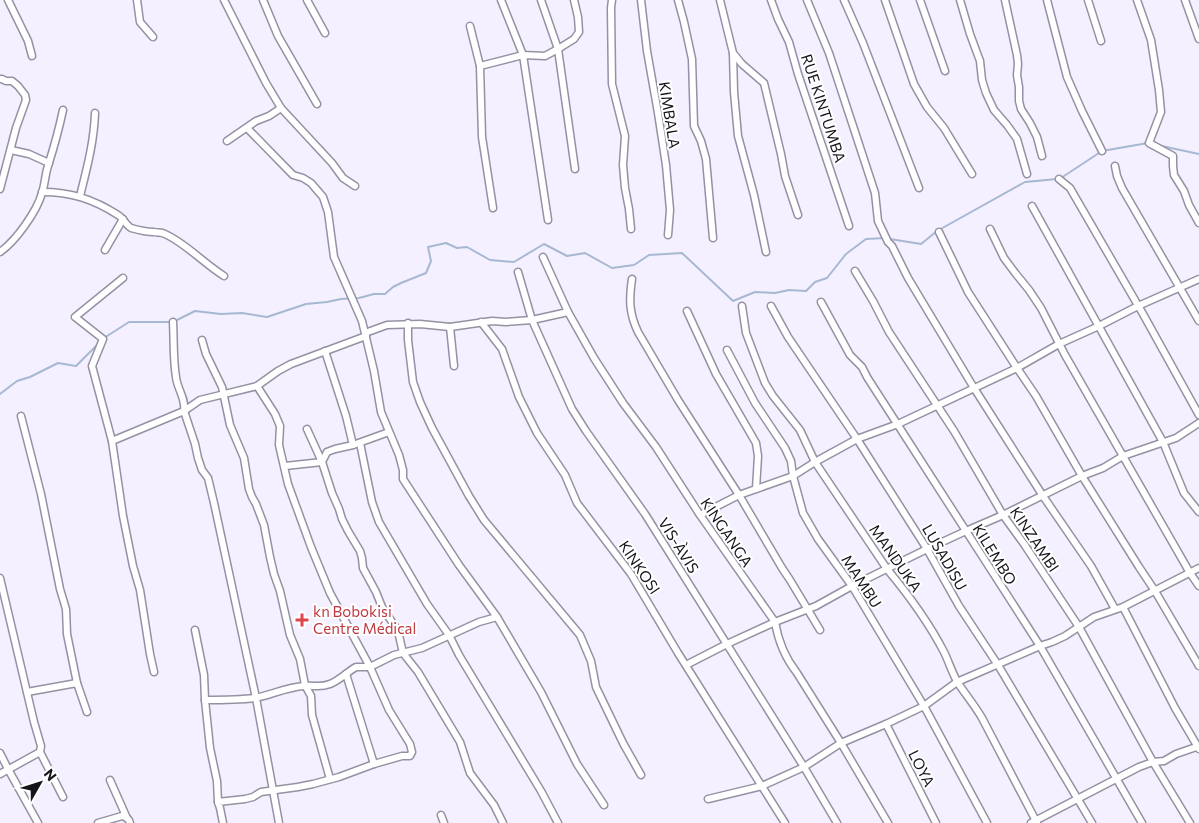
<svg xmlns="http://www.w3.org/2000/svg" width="1199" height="823" viewBox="0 0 1199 823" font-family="Commissioner,sans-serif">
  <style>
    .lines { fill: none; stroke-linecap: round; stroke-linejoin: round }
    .stream { stroke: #a7b8d2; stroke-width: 2 }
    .street-casing { stroke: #9691a2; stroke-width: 9 }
    .street { stroke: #fff; stroke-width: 6 }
    .health-dot { fill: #e0444e; stroke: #fff; stroke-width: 2 }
    .labels { text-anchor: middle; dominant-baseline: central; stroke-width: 4; stroke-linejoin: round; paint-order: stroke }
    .street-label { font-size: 15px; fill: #15141a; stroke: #fff }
    .health-label { font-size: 15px; fill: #be3a42; stroke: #fff; text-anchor: start }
  </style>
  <rect width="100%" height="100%" fill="#f5f0ff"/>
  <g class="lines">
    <g class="stream">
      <path d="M1157 145 1199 154"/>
      <path d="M1061 178 1102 151 1148 143"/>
      <path d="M890 239 921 244 937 231 1025 182 1057 179"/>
      <path d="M104 338 129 322H173L195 311 221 314 242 313 267 317 306 304 327 302 341 299 359 298 374 294H385L393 287 401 283 426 273 431 261 428 247 446 243 457 248 467 247 490 260 514 262 544 244 567 256 585 253 612 268 634 265 649 255 682 253 733 301 755 292 775 293 789 290 806 291 815 282 827 278 846 254 866 239 885 238"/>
      <path d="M0 394 17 381 30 377 58 363 76 366 99 343"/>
    </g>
    <g class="street-casing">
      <g id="street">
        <path d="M8 0 28 41 32 56"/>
        <path d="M137 0 140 22 153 37"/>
        <path d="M224 0 266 83 281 108 332 163 343 178 355 186"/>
        <path d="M263 0 278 36 317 104"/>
        <path d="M307 0 325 33"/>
        <path d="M501 0 523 55 548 220"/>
        <path d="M541 0 558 49 575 169"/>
        <path d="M612 0 611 8 612 84 625 136 623 165 625 188 629 209 631 229"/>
        <path d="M641 0 647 51 658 113 666 165 670 210 668 235"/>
        <path d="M678 0 684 22 692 59 694 126 701 141 706 159 713 238"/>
        <path d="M720 0 733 53 742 64 764 83 781 154 785 176 798 215"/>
        <path d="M771 0 778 19 789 42 798 74 849 226"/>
        <path d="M807 0 829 53 875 193 878 221 888 242 892 246 908 278 974 388 1043 496 1091 566 1115 609"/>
        <path d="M844 0 863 43 919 188"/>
        <path d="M885 0 914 84 927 107 944 128 972 174"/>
        <path d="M920 0 945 71"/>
        <path d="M960 0 970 34 980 61 982 80 986 93 994 110 1007 125 1017 139 1027 174"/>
        <path d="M1005 0 1017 55 1018 64 1017 75 1019 87V101L1021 109 1030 123 1037 137 1042 156"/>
        <path d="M1047 0 1067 77 1082 111 1102 151"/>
        <path d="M1088 0 1101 41"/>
        <path d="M1137 0 1151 40 1159 90 1161 112 1149 143 1173 156V166L1174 175 1184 191 1189 205 1199 223"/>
        <path d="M1185 0 1199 39"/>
        <path d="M470 26 480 66 482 137 493 208"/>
        <path d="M733 54 734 92 738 136 754 195 766 252"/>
        <path d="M480 66 523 55 545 56 558 49 574 39 579 32 578 17 574 0"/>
        <path d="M0 79H2L6 81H12L18 86 25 95 26 100 16 128 0 189"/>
        <path d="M227 141 256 121 269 116 281 108"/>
        <path d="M11 150 29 154 49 163"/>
        <path d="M1115 166 1117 176 1122 188 1199 321"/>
        <path d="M1059 179 1070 188 1143 314 1199 415"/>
        <path d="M42 192C71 192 93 199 118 215 123 218 126 225 131 228 138 230 147 232 154 232 158 233 161 232 165 234 187 244 203 263 224 276"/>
        <path d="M80 196C87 168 94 142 95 113"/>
        <path d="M1032 206 1163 442 1184 493 1199 512"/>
        <path d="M990 229 1004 258 1016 274 1029 290 1041 308 1065 355 1190 573 1199 586"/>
        <path d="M939 232 968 292 1017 368 1036 396 1082 476 1139 567 1155 591 1199 666"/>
        <path d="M105 250 123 219"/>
        <path d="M0 252C16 241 37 211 42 193 45 184 45 175 48 166 54 147 59 129 63 110"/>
        <path d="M543 257 568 312 594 358 623 403 656 447 700 515 775 622C778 640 786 659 797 673L841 743 888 823"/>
        <path d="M855 271 873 301 889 332 954 431 1003 515 1024 544 1079 627 1153 762 1190 823"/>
        <path d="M518 272 532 320 572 409 586 431 645 514 804 767 837 823"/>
        <path d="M123 278 75 317 103 339 92 366 112 441 123 516 133 566 140 590 150 654 154 672"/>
        <path d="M632 279C629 300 629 313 638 332L678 400 739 495 782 568 790 580 820 630"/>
        <path d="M821 302 850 355 862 367 867 377 1040 646 1142 823"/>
        <path d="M742 306 746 333 765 383 773 396 800 430 815 462 887 569C907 593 929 623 944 652 949 662 952 673 958 683 966 695 975 706 982 718L1037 823"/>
        <path d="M771 306 788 337 857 439 927 549 959 606 998 665 1092 823"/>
        <path d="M687 311 716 374 756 443 758 456 756 489"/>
        <path d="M173 322C174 340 173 359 176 377 177 389 186 398 184 411L195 444 198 458 202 470 208 478 214 503 256 698 279 823"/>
        <path d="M481 322 502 349 519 397 537 433 565 475 577 503 631 574 678 653 785 823"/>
        <path d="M408 323V340L413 382 420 402 432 428 469 496 484 520 580 635 591 661 596 687 623 743 641 775"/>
        <path d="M450 327 454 366"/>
        <path d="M365 333 387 325 420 324 450 327 492 321 506 322 532 320 568 312"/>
        <path d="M202 340 206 354 222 387 230 425 244 458 249 489 252 497 256 504 264 525 270 557 274 574 280 591 290 635 300 659 305 685 311 696 312 715 330 779"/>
        <path d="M727 350 755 403 785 448 791 461 793 476 803 513 818 539 852 586 924 706 987 823"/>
        <path d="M325 351 346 416 353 445"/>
        <path d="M21 416 41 494 60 589 66 609 67 634 77 683 87 712"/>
        <path d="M307 429 322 462 332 493 339 509 342 519 348 531 360 551 362 558 363 568 376 592 382 607 398 631 403 653 418 672 460 742 470 773 494 805 503 823"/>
        <path d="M112 441 184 411 200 400 257 386 278 371 291 364 366 336"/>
        <path d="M360 443 372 502 379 522 427 604 449 635 459 655 541 791 558 823"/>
        <path d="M285 466 322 462 327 452 335 449 353 445 389 432"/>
        <path d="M700 515 739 495 793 476 815 462 857 439 898 424 1017 368 1059 344 1099 326 1138 306 1199 279"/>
        <path d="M0 578 34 722 41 746 40 752 63 797"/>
        <path d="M1123 607 1175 708 1199 749"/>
        <path d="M497 617 541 692 577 764 604 805"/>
        <path d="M195 630 204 675 205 700 210 748 217 781 218 802"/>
        <path d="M686 665 727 644 775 622 816 606 852 586 927 549 966 531 1003 515 1082 476 1103 468 1123 456 1176 438 1199 423"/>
        <path d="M346 674 374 764"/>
        <path d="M27 692 77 683"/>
        <path d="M205 700C221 700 238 700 255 698 271 695 287 687 304 686 314 685 320 688 330 684 340 680 347 672 356 667H370L394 655 422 648 479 622 497 617 459 565 403 479V470L399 455 381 412 374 371 362 321 334 257 328 212 323 197 311 183 303 178 293 175 247 128"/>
        <path d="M886 724 936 823"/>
        <path d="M0 753 8 769 38 823"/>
        <path d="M0 774 40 752"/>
        <path d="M110 780 126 816"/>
        <path d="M708 799 762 786 804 767 841 743 886 724 924 706 957 682 1040 646 1052 642 1065 636 1094 617 1123 607 1199 568"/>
        <path d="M441 815 444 823"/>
        <path d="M98 823 122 816C127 817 129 819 130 823"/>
        <path d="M223 823 220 808 218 802 245 799 253 797 261 792 298 787 313 784 339 777 374 764 402 756H410L412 752 410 744 389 710 370 667 330 593 311 547 288 484 279 445 280 426 275 414 257 386"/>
        <path d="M1031 823 1139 767 1153 762 1164 761 1176 754 1199 746"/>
      </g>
    </g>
    <use href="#street" class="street"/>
  </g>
  <path class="health-dot" d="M299.5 612.5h5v5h5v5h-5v5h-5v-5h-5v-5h5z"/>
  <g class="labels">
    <g class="street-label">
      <text transform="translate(824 108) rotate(72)">RUE KINTUMBA</text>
      <text transform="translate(670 115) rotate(81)">KIMBALA</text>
      <text transform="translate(727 532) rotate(56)">KINGANGA</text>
      <text transform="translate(1035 539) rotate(56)">KINZAMBI</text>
      <text transform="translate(679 545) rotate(58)">VIS-ÀVIS</text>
      <text transform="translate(995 554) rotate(58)">KILEMBO</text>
      <text transform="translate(945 557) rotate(60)">LUSADISU</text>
      <text transform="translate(896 558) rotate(55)">MANDUKA</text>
      <text transform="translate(640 567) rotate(56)">KINKOSI</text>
      <text transform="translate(862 581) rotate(57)">MAMBU</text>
      <text transform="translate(922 768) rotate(63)">LOYA</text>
    </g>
    <g class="health-label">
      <text x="313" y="611">kn Bobokisi<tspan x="313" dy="17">Centre Médical</tspan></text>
    </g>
  </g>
  <g transform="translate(40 783) rotate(51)" stroke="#ffffff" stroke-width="4" paint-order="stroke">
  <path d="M0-4L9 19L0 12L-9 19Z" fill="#15141a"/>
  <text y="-8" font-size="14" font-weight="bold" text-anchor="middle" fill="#15141a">N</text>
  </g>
</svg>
